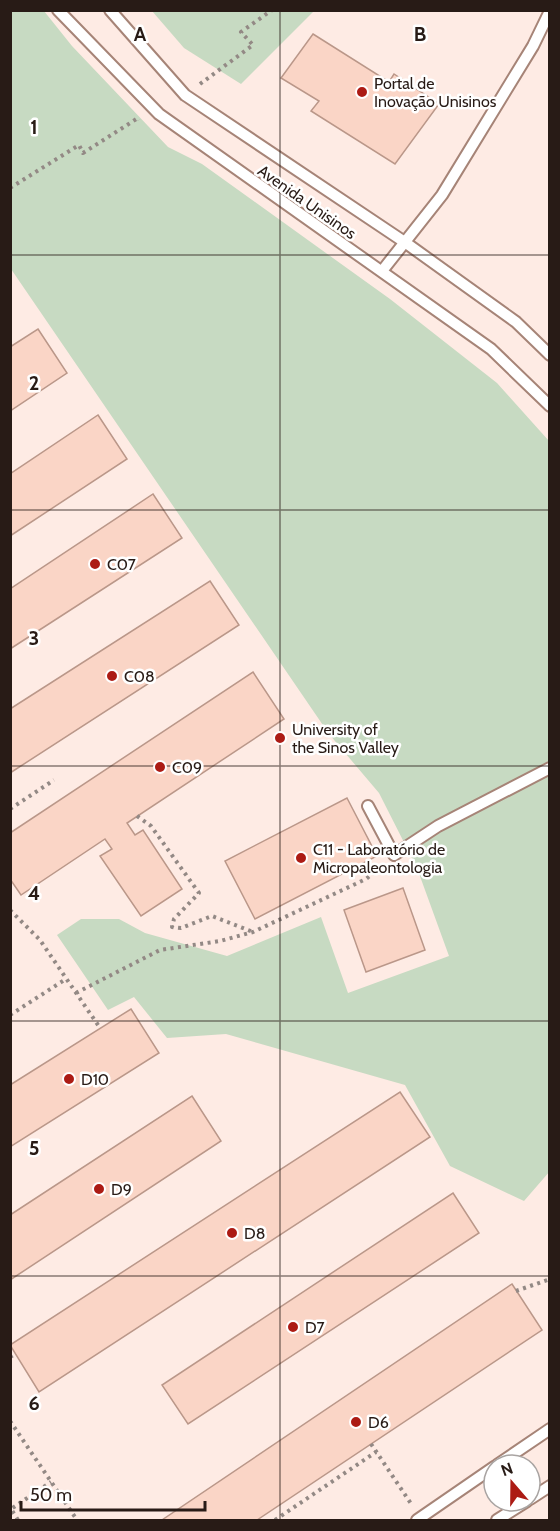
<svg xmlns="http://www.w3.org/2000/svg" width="560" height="1531" viewBox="0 0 560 1531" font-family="Cabin,sans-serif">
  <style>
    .built { fill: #feebe4; fill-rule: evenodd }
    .green { fill: #c7dac2 }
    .building { fill: #fad5c6; stroke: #ba9789; stroke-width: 1.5 }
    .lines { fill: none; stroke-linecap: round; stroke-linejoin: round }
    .service-casing { stroke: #a68477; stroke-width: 14 }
    .path { stroke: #938985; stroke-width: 4; stroke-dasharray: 3 4.5; stroke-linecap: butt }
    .service { stroke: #fff; stroke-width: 10 }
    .grid { fill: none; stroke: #281b16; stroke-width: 1.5; stroke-opacity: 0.55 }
    .poi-dot { fill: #ac1b14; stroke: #fff; stroke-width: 2 }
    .labels { text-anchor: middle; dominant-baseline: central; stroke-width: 5; stroke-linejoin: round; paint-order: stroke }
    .poi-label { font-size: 16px; fill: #281b16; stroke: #fff; text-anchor: start }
    .street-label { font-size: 16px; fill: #281b16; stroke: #fff }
    .grid-label { font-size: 20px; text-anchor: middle; font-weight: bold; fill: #281b16; stroke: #fff; stroke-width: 5; stroke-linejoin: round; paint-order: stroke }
  </style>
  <rect width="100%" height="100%" fill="#fef6f3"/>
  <path class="built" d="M10 11H549V1520H11ZM494 1465H530V1501H494Z"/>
  <g class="green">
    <path d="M10 11H44L72 46 168 147 202 164 390 299 497 383 549 441 550 1171 524 1201 450 1166 405 1085 226 1034 167 1038 134 997 108 1010 57 935 81 919H119L145 933 227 956 321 917 348 993 449 956 417 868 379 793 329 734 11 269Z"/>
    <path d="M152 11H314L241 84 184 48Z"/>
  </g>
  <g class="building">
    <path d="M313 34 389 82 394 74 439 104 395 164 311 111 319 101 281 78Z"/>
    <path d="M38 329 67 373 10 411V347Z"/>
    <path d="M98 415 127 459 10 536V474Z"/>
    <path d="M153 494 182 538 10 649V589Z"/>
    <path d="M210 581 239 625 10 773V709Z"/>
    <path d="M253 672 284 719 127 823 135 835 143 830 182 889 141 916 100 856 112 849 105 839 21 895 10 879V833Z"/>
    <path d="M347 798 377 856 255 919 225 861Z"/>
    <path d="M403 888 425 950 366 972 344 910Z"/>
    <path d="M131 1009 159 1053 10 1147V1085Z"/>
    <path d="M400 1092 430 1137 39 1392 10 1345Z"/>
    <path d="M192 1096 221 1141 10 1280V1215Z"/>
    <path d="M453 1193 479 1233 188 1424 162 1385Z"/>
    <path d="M512 1284 542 1330 257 1520H162Z"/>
  </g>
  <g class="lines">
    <g class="service-casing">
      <g id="service">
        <path d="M58 10 159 114 491 349 550 406"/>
        <path d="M110 10 185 95 406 243 516 322 550 355"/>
        <path d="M382 271 442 195 533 46 550 11"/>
        <path d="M368 806 394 855 438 826 550 768"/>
        <path d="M497 1465 550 1429"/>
        <path d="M530 1499 550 1486"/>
        <path d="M417 1520 494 1467"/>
        <path d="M497 1520 527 1501"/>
      </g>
    </g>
    <g class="path">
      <path d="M200 84 253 45 241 32 272 10"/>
      <path d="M10 188 79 145 83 153 138 118 139 120"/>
      <path d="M10 809 54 780"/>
      <path d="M137 816 151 826 199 893 174 919 172 927 181 928 212 916 253 932"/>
      <path d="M10 910 40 940 100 1028"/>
      <path d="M76 993 160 950 220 941 253 932 366 879 382 866"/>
      <path d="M10 1015 66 979"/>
      <path d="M516 1291 550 1279"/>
      <path d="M10 1357 15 1354"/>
      <path d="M10 1421 77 1520"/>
      <path d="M371 1444 412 1505"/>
      <path d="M18 1520 11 1509 51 1482"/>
      <path d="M275 1520 376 1452"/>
    </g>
    <use href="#service" class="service"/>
  </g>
  <path class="grid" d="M280 10V1520M10 255H550M10 510H550M10 766H550M10 1021H550M10 1276H550"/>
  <g class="poi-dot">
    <circle cx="362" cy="92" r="6"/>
    <circle cx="95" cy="564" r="6"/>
    <circle cx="112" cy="676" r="6"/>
    <circle cx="280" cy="738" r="6"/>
    <circle cx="160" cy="767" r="6"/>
    <circle cx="301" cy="858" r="6"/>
    <circle cx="69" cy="1079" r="6"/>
    <circle cx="99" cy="1189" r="6"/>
    <circle cx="232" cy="1233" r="6"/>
    <circle cx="293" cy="1327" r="6"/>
    <circle cx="356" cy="1422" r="6"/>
  </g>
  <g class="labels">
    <g class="poi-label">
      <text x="374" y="83">Portal de<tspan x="374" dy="18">Inovação Unisinos</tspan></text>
      <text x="107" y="564">C07</text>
      <text x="124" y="676">C08</text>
      <text x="292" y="729">University of<tspan x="292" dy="18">the Sinos Valley</tspan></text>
      <text x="172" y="767">C09</text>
      <text x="313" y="849">C11 - Laboratório de<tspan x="313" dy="18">Micropaleontologia</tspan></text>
      <text x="81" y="1079">D10</text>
      <text x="111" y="1189">D9</text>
      <text x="244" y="1233">D8</text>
      <text x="305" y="1327">D7</text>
      <text x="368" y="1422">D6</text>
    </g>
    <g class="street-label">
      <text transform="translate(307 202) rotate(35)">Avenida Unisinos</text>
    </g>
  </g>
  <g class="grid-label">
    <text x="140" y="41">A</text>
    <text x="420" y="41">B</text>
    <text x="34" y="134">1</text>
    <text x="34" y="390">2</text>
    <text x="34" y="645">3</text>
    <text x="34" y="900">4</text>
    <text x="34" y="1155">5</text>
    <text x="34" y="1410">6</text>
  </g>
  <rect width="560" height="1531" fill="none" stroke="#281b16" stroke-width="24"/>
  <g transform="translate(512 1483) rotate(340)"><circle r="28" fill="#ffffff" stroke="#a9a4a2" stroke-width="1.5"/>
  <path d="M0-4.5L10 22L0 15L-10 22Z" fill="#ac1b14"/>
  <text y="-9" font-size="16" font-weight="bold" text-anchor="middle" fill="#281b16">N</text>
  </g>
  <path d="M21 1501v9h184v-9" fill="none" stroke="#281b16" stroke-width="3"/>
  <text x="30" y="1501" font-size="18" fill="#281b16" stroke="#ffffff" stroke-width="4.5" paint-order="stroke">50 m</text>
</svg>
